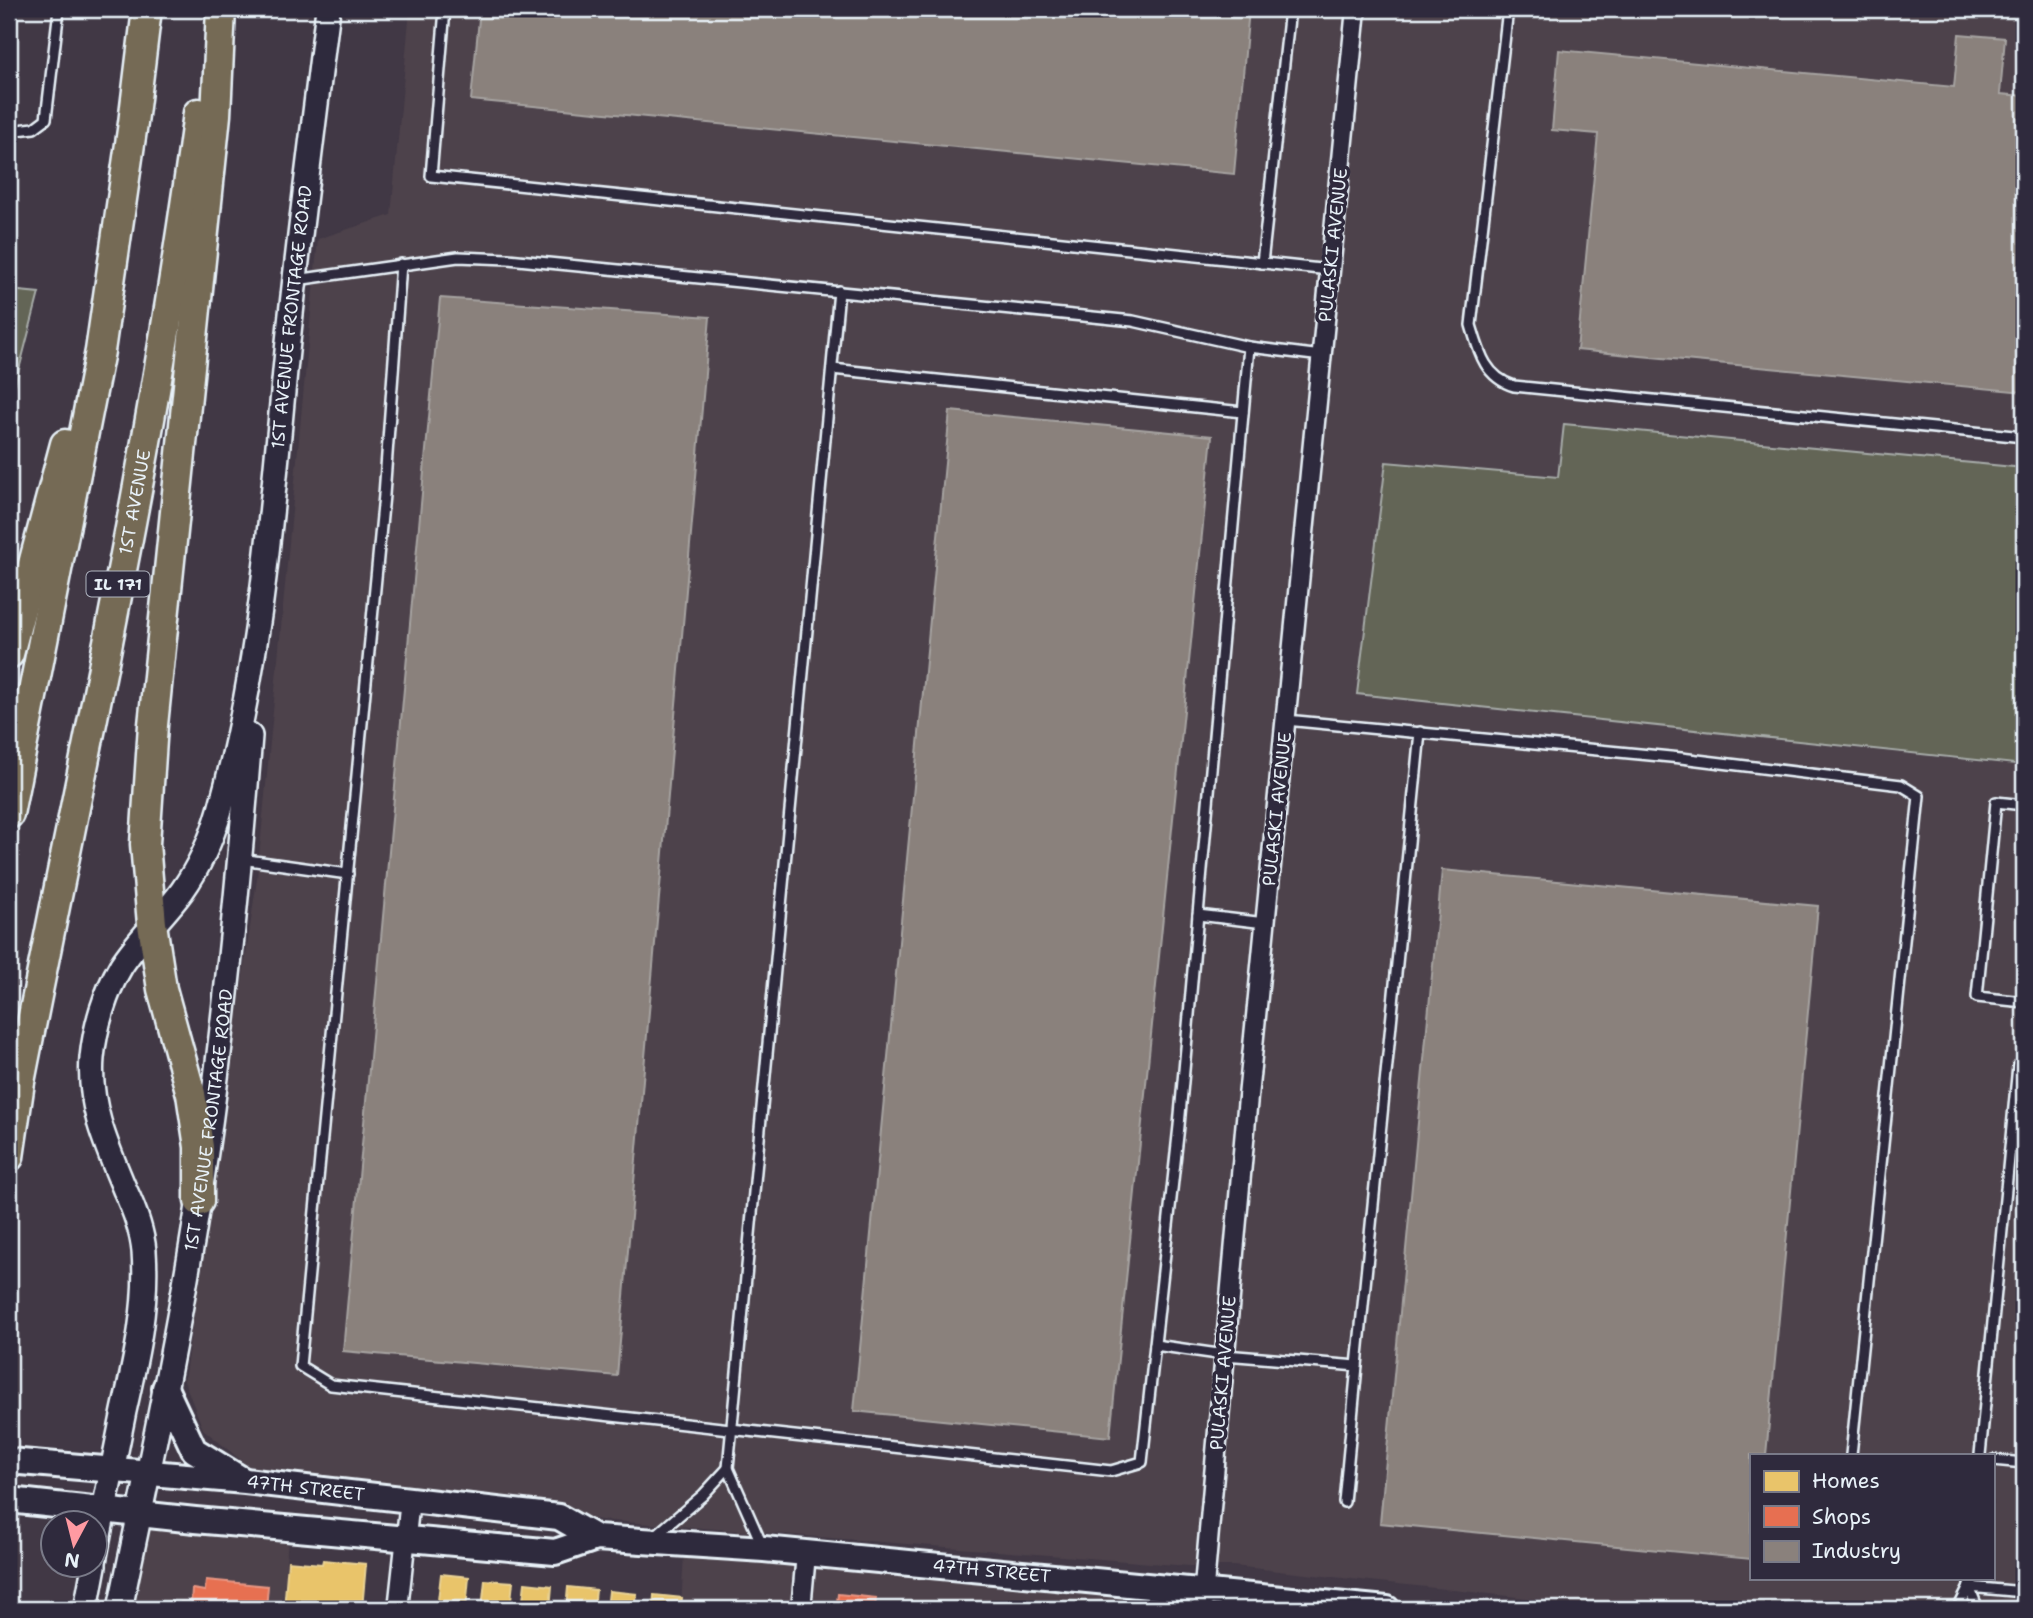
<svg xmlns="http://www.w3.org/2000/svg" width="2033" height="1618" viewBox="0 0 2033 1618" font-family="'Shantell Sans',sans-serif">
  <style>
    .built { fill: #4d424b; fill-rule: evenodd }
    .green { fill: #646557; stroke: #a6aba8; stroke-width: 2 }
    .homes { fill: #e9c46a; stroke: #e9d295; stroke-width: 2 }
    .shops { fill: #e76f51; stroke: #e79683; stroke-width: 2 }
    .industry { fill: #8a817c; stroke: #a6a3a1; stroke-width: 2 }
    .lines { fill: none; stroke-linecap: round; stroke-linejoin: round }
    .service-casing { stroke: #e8f1f8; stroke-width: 14 }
    .minor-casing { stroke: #e8f1f8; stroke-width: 23 }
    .tertiary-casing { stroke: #e8f1f8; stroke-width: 28 }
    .secondary-casing { stroke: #e8f1f8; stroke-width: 30 }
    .primary-casing { stroke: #e8f1f8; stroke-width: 33 }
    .service { stroke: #2f2a3d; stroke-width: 9 }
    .minor { stroke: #2f2a3d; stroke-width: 18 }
    .tertiary { stroke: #2f2a3d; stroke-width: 23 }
    .secondary { stroke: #2f2a3d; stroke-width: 24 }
    .primary { stroke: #756a55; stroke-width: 28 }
    .labels { text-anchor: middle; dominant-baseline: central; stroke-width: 7; stroke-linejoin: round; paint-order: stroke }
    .shield { fill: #2f2a3d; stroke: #b0b5c0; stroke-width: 2 }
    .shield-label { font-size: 16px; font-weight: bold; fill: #e8f1f8 }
    .street-label { font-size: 18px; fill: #e8f1f8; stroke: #2f2a3d }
  </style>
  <rect width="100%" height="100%" fill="#413845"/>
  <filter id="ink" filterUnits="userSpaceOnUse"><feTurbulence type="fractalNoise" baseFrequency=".0143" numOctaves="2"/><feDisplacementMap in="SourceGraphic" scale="14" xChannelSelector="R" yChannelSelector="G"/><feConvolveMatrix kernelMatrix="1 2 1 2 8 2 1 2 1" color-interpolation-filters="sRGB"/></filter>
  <g filter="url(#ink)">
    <g class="built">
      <path d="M410 9H2024V1609H1629L1233 1566H1189L601 1520 248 1466 203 1429 184 1381 257 879 318 239 391 215ZM1751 1455H1993V1578H1751Z"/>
      <path d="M145 1520 288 1535 283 1609H128Z"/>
      <path d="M684 1552 1197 1599 1196 1609H681Z"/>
    </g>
    <g class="green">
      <path d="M9 290 39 293 9 408Z"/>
      <path d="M1564 424 2024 468V765L1357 694 1386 462 1558 477Z"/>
    </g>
    <g class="homes">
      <path d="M323 1560 366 1564 362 1609H284L288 1561 322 1564Z"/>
      <path d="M441 1574 469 1577 466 1609H437Z"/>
      <path d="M485 1580 513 1582 510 1609H482Z"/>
      <path d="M525 1583 552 1586 550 1609H522Z"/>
      <path d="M568 1587 596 1590 594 1609H566Z"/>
      <path d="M609 1591 637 1594 635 1609H607Z"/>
      <path d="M654 1595 682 1598 681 1609H653Z"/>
    </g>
    <g class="shops">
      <path d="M206 1580 268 1586 266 1609H180L181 1602 191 1603 192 1589 205 1591Z"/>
      <path d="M838 1594 876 1598 875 1609H836Z"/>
    </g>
    <g class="industry">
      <path d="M480 9H1249L1234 174 471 100Z"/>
      <path d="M1959 34 2005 38 2000 94 2024 96V392L1577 350 1598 134 1552 130 1559 50 1954 87Z"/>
      <path d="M440 298 710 317 617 1376 343 1351Z"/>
      <path d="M950 411 1212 436 1110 1437 854 1411Z"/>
      <path d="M1442 870 1818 906 1766 1455H1751V1559L1380 1523Z"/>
    </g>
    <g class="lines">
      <g class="service-casing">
        <g id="service">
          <path d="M445 9 431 176 1330 270"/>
          <path d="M1508 9 1471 325C1479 352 1485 377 1514 386L2024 437"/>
          <path d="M9 131 34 128 46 119 59 9"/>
          <path d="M1262 263 1290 9"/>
          <path d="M401 264 384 495 300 1366 331 1385 1111 1471 1142 1462 1179 1126 1249 347"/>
          <path d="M296 280 458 257 508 259 1133 321 1249 347 1322 356"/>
          <path d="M832 369 1243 412"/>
          <path d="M1286 720 1681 758 1901 785 1919 796 1851 1455"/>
          <path d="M2024 805 1996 802 1977 997 2024 1002"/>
          <path d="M241 859 348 874"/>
          <path d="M1198 915 1265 923"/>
          <path d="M1155 1345 1225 1355 1357 1366 1344 1502"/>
          <path d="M1357 1366 1420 732"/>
          <path d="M1980 1455 2018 1066 2024 1067"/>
          <path d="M1993 1460 2024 1463"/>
          <path d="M655 1536 703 1495 728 1468"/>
          <path d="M762 1545 728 1468 839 291"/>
          <path d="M1969 1587 2024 1592"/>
          <path d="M1969 1587 1978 1609"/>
          <path d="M1958 1609 1969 1587 1970 1578"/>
        </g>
      </g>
      <g class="minor-casing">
        <g id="minor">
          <path d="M398 1609 410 1500"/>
          <path d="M801 1609 806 1554"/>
          <path d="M1202 1609 1248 1097 1356 9"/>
        </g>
      </g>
      <g class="tertiary-casing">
        <g id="tertiary">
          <path id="s1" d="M94 1562C103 1512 114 1462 124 1411 136 1358 148 1306 144 1251 142 1230 134 1209 125 1190 107 1147 88 1105 92 1058 95 1027 105 993 121 966 139 938 163 917 182 891 199 867 212 838 220 810 260 667 271 518 285 371 297 250 313 129 328 9"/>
          <path d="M86 1609 94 1566"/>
          <path id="s2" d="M120 1609C148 1473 178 1336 199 1199 223 1045 238 890 250 736"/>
        </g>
      </g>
      <g class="secondary-casing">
        <g id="secondary">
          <path d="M165 1388 194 1450 241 1479"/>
          <path id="s3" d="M9 1461 245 1481 559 1517 596 1538"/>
          <path id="s4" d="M9 1500 195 1520 555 1552 596 1538 764 1549 1387 1609"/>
        </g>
      </g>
      <g class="primary-casing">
        <g id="primary">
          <path d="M9 654 65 444"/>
          <path d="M9 814 100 351 133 123 147 9"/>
          <path id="s5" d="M9 1157 20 1082C83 760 155 439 198 113"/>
          <path d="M199 1201V1147L191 1094 162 989 152 924 145 844 153 725 216 115 221 9"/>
        </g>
      </g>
      <use href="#service" class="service"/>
      <use href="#minor" class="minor"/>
      <use href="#tertiary" class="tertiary"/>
      <use href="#secondary" class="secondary"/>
      <use href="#primary" class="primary"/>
    </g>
  </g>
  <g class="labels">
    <rect class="shield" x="86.5" y="571.5" width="63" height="25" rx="5"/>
    <g class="shield-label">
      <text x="118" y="584">IL 171</text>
    </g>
    <g class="street-label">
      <text transform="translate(1333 245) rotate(-84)">PULASKI AVENUE</text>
      <text stroke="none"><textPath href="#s1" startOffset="1300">1ST AVENUE FRONTAGE ROAD</textPath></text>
      <text stroke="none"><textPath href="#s5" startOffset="667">1ST AVENUE</textPath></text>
      <text transform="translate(1277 809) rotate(-84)">PULASKI AVENUE</text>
      <text stroke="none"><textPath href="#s2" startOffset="497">1ST AVENUE FRONTAGE ROAD</textPath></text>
      <text transform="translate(1223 1373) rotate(-85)">PULASKI AVENUE</text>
      <text stroke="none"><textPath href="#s3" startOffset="298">47TH STREET</textPath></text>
      <text stroke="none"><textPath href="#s4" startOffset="989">47TH STREET</textPath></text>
    </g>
  </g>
  <rect width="2033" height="1618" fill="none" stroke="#2f2a3d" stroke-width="35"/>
  <rect x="18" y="18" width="1998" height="1583" fill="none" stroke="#e8f1f8" stroke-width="2.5" filter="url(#ink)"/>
  <rect x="1750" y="1454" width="245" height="126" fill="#2f2a3d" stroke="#797a88" stroke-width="2"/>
  <rect x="1764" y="1471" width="35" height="21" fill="#e9c46a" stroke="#797a88" stroke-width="2"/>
  <text x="1812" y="1488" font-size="21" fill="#e8f1f8">Homes</text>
  <rect x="1764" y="1506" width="35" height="21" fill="#e76f51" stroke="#797a88" stroke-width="2"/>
  <text x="1812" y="1524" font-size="21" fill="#e8f1f8">Shops</text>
  <rect x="1764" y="1541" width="35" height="21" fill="#8a817c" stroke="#797a88" stroke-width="2"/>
  <text x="1812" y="1558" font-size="21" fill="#e8f1f8">Industry</text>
  <g transform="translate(74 1544) rotate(187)"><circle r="33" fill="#2f2a3d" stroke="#797a88" stroke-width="2"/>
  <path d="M0-5L12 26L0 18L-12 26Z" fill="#ff9aa2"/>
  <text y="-10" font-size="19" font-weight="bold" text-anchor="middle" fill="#e8f1f8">N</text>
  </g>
</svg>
